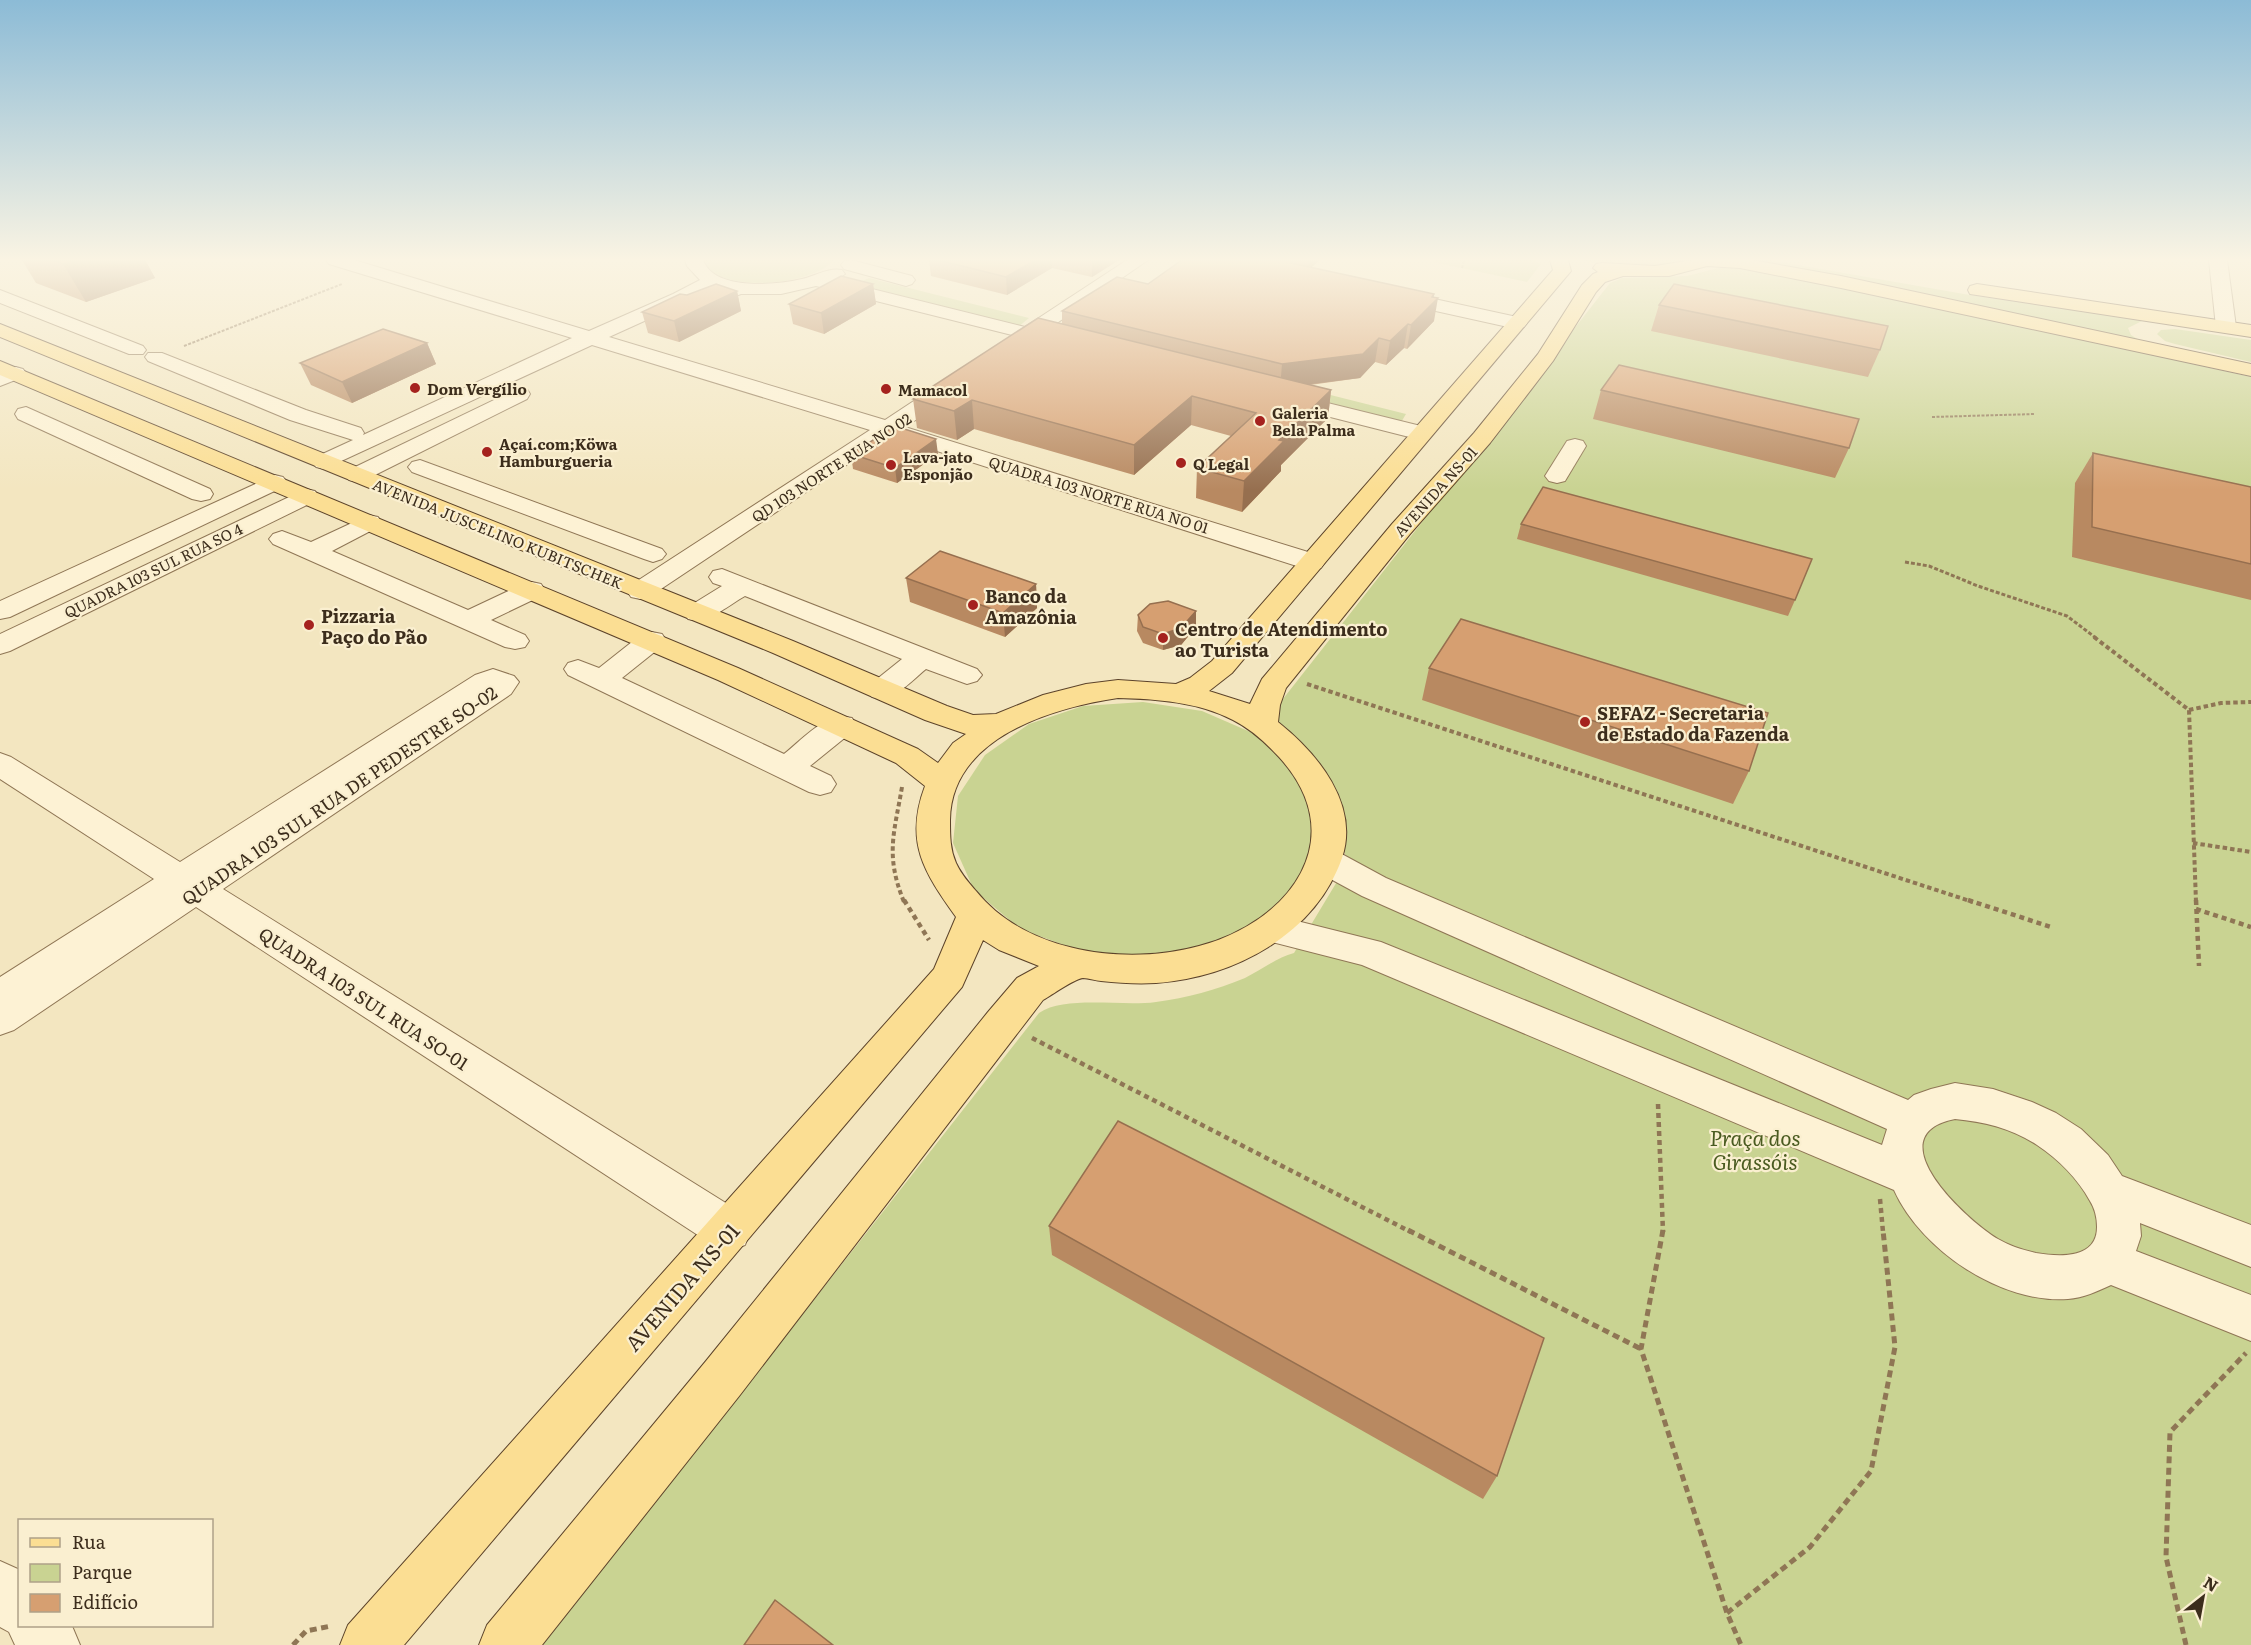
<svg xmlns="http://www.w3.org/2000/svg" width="2251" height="1645" viewBox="0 0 2251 1645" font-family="Literata,serif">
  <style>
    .green { fill: #c9d392 }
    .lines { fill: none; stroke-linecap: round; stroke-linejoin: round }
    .minor-casing { stroke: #8f7655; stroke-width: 2 }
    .major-casing { stroke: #5c432a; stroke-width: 2 }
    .path-far4 { stroke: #8f7655; stroke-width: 2; stroke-dasharray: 3 1.5; stroke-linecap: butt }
    .path-far3 { stroke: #8f7655; stroke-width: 3; stroke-dasharray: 4 2; stroke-linecap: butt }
    .path-far2 { stroke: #8f7655; stroke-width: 4; stroke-dasharray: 4.5 3; stroke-linecap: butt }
    .path-far1 { stroke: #8f7655; stroke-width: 4.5; stroke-dasharray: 5 4; stroke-linecap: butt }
    .path { stroke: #8f7655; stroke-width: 5; stroke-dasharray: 7 4.5; stroke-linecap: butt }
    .minor { fill: #fdf2d4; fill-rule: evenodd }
    .major { fill: #fbde93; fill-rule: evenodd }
    .wall { fill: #b88961 }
    .shaded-wall { fill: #966f4f }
    .building { fill: #d69f71; stroke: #966f4f; stroke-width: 1.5 }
    .poi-dot { fill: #a5221e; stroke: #faefd0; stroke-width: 2 }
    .labels { text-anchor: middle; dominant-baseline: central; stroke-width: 4.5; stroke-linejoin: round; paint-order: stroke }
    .far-poi-label { font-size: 15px; font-weight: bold; fill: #3c2d1c; stroke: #faefd0; text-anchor: start }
    .far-street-label { font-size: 15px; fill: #3c2d1c; stroke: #faefd0 }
    .poi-label { font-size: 18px; font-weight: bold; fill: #3c2d1c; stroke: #faefd0; text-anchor: start }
    .street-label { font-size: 18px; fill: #3c2d1c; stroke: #faefd0 }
    .near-park-label { font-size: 21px; font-style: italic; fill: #4a5b20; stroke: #faefd0 }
    .near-street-label { font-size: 21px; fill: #3c2d1c; stroke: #faefd0 }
  </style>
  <rect width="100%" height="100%" fill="#f3e6c0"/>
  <g class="green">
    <path d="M706 260H834C814 285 723 294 705 264Z"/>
    <path d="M1435 260H1533L1541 264 1527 282 1433 262Z"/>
    <path d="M1580 260H1692C1657 271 1616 268 1580 260Z"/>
    <path d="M1747 260H1769L1964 294 2140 320 2142 321 2128 328 2131 335 2139 340 1895 287Z"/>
    <path d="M1722 267H1737L1928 305 2251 377V1645H543L1039 1013C1066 995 1122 1007 1156 1002 1187 998 1216 990 1245 978 1261 970 1276 958 1294 953L1347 865 1343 842 1277 728 1279 704 1610 283 1622 278 1687 276Z"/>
    <path d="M869 278 1029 318 1017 328 853 285Z"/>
    <path d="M1057 326 1406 414 1400 424Z"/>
    <path d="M2175 329 2251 340V362L2175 344 2165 341 2157 334 2161 330Z"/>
    <path d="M1143 702 1202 711 1255 734 1294 770 1314 813 1311 861 1282 906 1229 940 1159 957 1086 953 1020 929 974 890 953 843 958 796 985 755 1029 724 1083 706Z"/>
  </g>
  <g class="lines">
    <g class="minor-casing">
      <g id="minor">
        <path d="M326 260H354L589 331 673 294 700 280 687 266 685 260H703C714 291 776 285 802 279 815 276 829 267 842 270L845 274 836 280 1025 327 1127 260H1148L1044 332 1069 338 1072 342 1069 346C1056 349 1046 342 1034 341 1025 341 1020 348 1010 345L1007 341 1012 335 816 286 781 294H741L691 313 684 311 681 307 684 303 609 337 885 420 944 381 952 380 960 381 963 386 960 391 905 427 1321 556 1325 562 1321 568 1312 570 1303 568 890 436 649 597 640 599 631 597 627 591 631 585 870 430 592 345 324 469 316 467 312 462 316 457 353 440 290 420 148 361 145 357 148 353H162L306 410 361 428 364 433 363 435 572 338 329 264ZM713 287 720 289 686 302H687Z"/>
        <path d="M851 260 912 276 915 280 912 284 906 286 844 269 841 265 844 261Z"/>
        <path d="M2209 260H2227L2236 327 2233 331H2219L2216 327Z"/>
        <path d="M0 290 143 346 146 350 143 354H129L0 303Z"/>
        <path d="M1393 290 1517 317 1524 319 1527 323 1524 327 1517 329 1386 300 1384 296 1386 292Z"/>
        <path d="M16 367 23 369 26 373 23 377 0 386V372Z"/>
        <path d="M519 388 527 389 530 394 527 399 365 480 357 482 349 480 345 475 349 470Z"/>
        <path d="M1287 393 1429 428 1432 433 1429 438 1421 440 1279 404 1276 399 1279 394Z"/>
        <path d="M26 407 210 489 213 494 210 499 201 501 192 499 18 419 15 414 18 409Z"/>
        <path d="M1575 439 1583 441 1586 446 1565 481 1557 483 1549 481 1545 476 1567 441Z"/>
        <path d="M420 460 662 549 666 554 662 559 653 562 644 559 412 472 408 467 412 462Z"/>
        <path d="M275 475 283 477 287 482 283 487 10 617 0 619V601Z"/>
        <path d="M306 489 315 491 318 496 315 501 10 651 0 654V634Z"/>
        <path d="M369 515 378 517 381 522 378 527 332 551 468 610 523 584 532 582 541 584 545 590 541 596 491 620 525 635 529 641 525 647 515 649 505 647 273 544 269 539 273 534 282 531 311 542Z"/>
        <path d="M722 569 977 669 982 675 977 681 967 684 926 669C909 683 894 702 872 697L867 690 872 683 902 659 745 596C727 606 709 624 688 619L684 613 688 607 722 586 713 583 709 577 713 571Z"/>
        <path d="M652 632 662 634 666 640 662 646 622 678 784 754C803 739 826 711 852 718L856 725 852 732 810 766 831 776 836 784 831 792 820 795 809 792 568 675 564 669 568 663 578 660 599 668 642 634Z"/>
        <path d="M493 669 514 676 519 682 511 694 223 889 745 1215 751 1230 745 1245 729 1251 713 1245 196 907 14 1030 0 1035V977L154 879 0 779V753L11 757 180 862 475 675Z"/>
        <path d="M1326 849 1338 852 1386 878 1908 1100 1914 1095 1931 1089 1955 1083 1993 1089 2032 1102 2056 1113 2081 1129 2108 1155 2122 1176 2251 1225V1267L2140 1223 2141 1236 2136 1251 2251 1295V1341L2111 1285C2098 1291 2083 1298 2068 1299 2001 1304 1921 1250 1894 1190L1362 965 1260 939 1255 929 1260 919 1273 915 1381 942 1882 1145 1887 1129 1362 896 1314 870 1309 861 1314 852ZM1955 1119C1985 1122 2011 1128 2037 1145 2058 1159 2078 1179 2090 1201 2095 1209 2097 1218 2097 1227 2097 1259 2060 1257 2036 1253 2023 1250 2010 1246 1998 1239 1966 1220 1874 1135 1955 1119Z"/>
        <path d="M0 1561 20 1570V1626H72L80 1645H15L9 1632 0 1627Z"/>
      </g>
    </g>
    <g class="major-casing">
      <g id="major">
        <path d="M1550 260H1568L1571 271 1232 673 1209 691 1250 704 1262 679 1392 524 1474 433 1538 354 1582 285 1593 274 1598 272 1593 268 1596 264 1602 263 1655 266 1692 260H1752L1841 276 2251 364V376L1841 288 1740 268 1707 266 1669 276H1623L1605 282 1596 292 1553 361 1490 443 1410 534 1286 688 1280 705 1278 722C1317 753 1360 804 1342 858 1315 935 1234 977 1156 983 1138 984 1119 983 1101 981 1096 981 1089 978 1083 978 1074 979 1052 995 1043 1000L740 1395 542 1645H479L487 1625 706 1361 988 1012 1017 978 1039 966 999 950 983 940 962 987 404 1645H340L348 1625 934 969 956 917C924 872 904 842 925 786L896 763 718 680 0 375V361L738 668 918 749 938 763 953 743 966 734 925 720 773 653 0 337V324L793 641 947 706 973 715 996 714 1043 695 1086 684 1118 680 1176 684 1190 678 1212 661 1553 270ZM1118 698C1157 699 1198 702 1233 720 1251 729 1266 743 1279 757 1353 838 1290 922 1199 946 1126 966 1026 953 976 891 969 883 961 874 956 863 950 849 950 836 950 820 951 738 1051 708 1118 698Z"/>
        <path d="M1977 284 2251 325V337L1970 294 1968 290 1970 286Z"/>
      </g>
    </g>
    <g class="path-far4">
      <path d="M1462 268 1464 260"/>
      <path d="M184 346 342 284"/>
      <path d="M1932 417 2035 414"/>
    </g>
    <path class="path-far3" d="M1905 562 1929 566 1978 586 2067 616 2096 638"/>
    <g class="path-far2">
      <path d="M2094 637 2189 710 2196 902"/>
      <path d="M1307 684 1973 902"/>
      <path d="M2189 710 2221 703 2251 702"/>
      <path d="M902 787C894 834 885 855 904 902"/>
      <path d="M2193 843 2251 852"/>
    </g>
    <g class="path-far1">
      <path d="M904 900 929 940"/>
      <path d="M1968 900 2051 927"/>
      <path d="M2196 900 2199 966"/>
      <path d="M2196 909 2251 927"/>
      <path d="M1032 1038 1411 1232"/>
      <path d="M1658 1104 1663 1232"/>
      <path d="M1880 1199 1883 1232"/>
    </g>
    <g class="path">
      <path d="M1408 1230 1641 1349"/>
      <path d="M1663 1230 1641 1349 1727 1613 1741 1645"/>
      <path d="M1727 1613 1810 1547 1871 1471 1895 1347 1883 1230"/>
      <path d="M293 1645 306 1631 331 1626"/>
      <path d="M2186 1645 2166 1557 2170 1432 2246 1353"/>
    </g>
    <use href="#minor" class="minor"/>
    <use href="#major" class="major"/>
  </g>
  <g class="wall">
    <path d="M22 260H145L155 278 86 302 36 283Z"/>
    <path d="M929 260H1119L1092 277 1052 268 1007 295 931 276Z"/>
    <path d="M1182 260H1320L1311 267 1434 297V321L1407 349 1404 348 1386 365 1375 362 1360 378 1310 385 1331 390 1328 418 1281 465V471L1242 512 1196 498 1197 468 1231 436 1191 425 1134 475 974 429 957 440 917 428 913 399 1062 324V311L1148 284Z"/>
    <path d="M873 284 876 304 824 334 793 324 789 304Z"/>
    <path d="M737 291 741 311 679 342 648 333 642 312 687 295Z"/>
    <path d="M1659 305 1880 350 1868 377 1651 331Z"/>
    <path d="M427 343 436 364 352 403 311 385 300 363Z"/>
    <path d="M1601 390 1849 448 1835 478 1593 419Z"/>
    <path d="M2093 453 2251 487V600L2072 557 2075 483Z"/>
    <path d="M851 454H938L897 483 853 469Z"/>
    <path d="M1521 524 1795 600 1788 616 1517 539Z"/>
    <path d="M906 578 1036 584 1037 608 1005 637 910 602Z"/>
    <path d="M1138 615 1196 627 1181 645 1163 650 1143 643 1137 631Z"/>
    <path d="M1429 668 1749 771 1733 804 1422 700Z"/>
    <path d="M1049 1226 1497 1476 1483 1499 1052 1255Z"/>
  </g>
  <g class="shaded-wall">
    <path d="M75 260H145L155 278 86 302 63 264Z"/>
    <path d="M1035 260H1052V268L1007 295 1006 277Z"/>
    <path d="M1092 260H1119L1092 277Z"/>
    <path d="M1308 260H1320L1307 271Z"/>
    <path d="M873 284 876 304 824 334 821 313Z"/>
    <path d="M737 291 741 311 679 342 674 321Z"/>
    <path d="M1434 294 1433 303 1438 298 1434 321 1407 349 1411 325Z"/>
    <path d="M1408 324 1404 348 1386 365 1390 341Z"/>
    <path d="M1379 338 1375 362 1360 378 1280 388 1282 364Z"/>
    <path d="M427 343 436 364 352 403 342 382Z"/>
    <path d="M1331 390 1328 418 1281 465V471L1242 512 1244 481 1279 440Z"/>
    <path d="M1192 396 1191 425 1134 475V445Z"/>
    <path d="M972 400 974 429 957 440 954 411Z"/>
    <path d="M936 439 938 454 897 483 895 468Z"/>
    <path d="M1036 584 1037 608 1005 637 1003 613Z"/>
    <path d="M1196 611V627L1181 645 1163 650V634Z"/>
  </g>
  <g class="building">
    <path d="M53 260H75L63 264Z"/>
    <path d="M938 260H1035L1006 277Z"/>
    <path d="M1182 260H1294L1291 263 1434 294 1432 297 1438 298 1411 325 1408 324 1390 341 1379 338 1363 354 1282 364 1062 311 1117 277 1148 284Z"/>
    <path d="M841 276 873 284 821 313 789 304Z"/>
    <path d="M716 284 737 291 674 321 642 312 680 294 687 295Z"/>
    <path d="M1674 284 1888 326 1880 350 1659 305Z"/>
    <path d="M1038 318 1331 390 1279 440 1284 441 1244 481 1197 468 1256 413 1192 396 1134 445 972 400 954 411 913 399Z"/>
    <path d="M383 329 427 343 342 382 300 363Z"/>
    <path d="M1619 365 1859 419 1849 448 1601 390Z"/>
    <path d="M895 426 936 439 895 468 851 454Z"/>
    <path d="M2093 453 2251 487V564L2092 527Z"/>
    <path d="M1543 487 1812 559 1795 600 1521 524Z"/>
    <path d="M940 551 1036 584 1003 613 906 578Z"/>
    <path d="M1168 601 1196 611 1181 628 1163 634 1143 627 1138 615 1150 604Z"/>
    <path d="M1461 619 1768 713 1749 771 1429 668Z"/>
    <path d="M1118 1121 1544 1338 1497 1476 1049 1226Z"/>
    <path d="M775 1600 833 1645H744Z"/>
  </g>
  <linearGradient id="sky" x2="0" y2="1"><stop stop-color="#8cbbd6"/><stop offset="0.53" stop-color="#faf4e3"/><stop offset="1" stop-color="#faf4e3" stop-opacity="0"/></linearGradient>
  <rect width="2251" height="490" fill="url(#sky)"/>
  <g class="poi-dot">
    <circle cx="415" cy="388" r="6"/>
    <circle cx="886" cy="389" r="6"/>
    <circle cx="1260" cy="421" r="6"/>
    <circle cx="487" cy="452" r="6"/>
    <circle cx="1181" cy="463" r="6"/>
    <circle cx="891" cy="465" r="6"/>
    <circle cx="973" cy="605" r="6"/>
    <circle cx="309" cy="625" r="6"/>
    <circle cx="1163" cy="638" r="6"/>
    <circle cx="1585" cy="722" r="6"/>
  </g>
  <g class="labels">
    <g class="far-poi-label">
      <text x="427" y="388">Dom Vergílio</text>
      <text x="898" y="389">Mamacol</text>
      <text x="1272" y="412">Galeria<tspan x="1272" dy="17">Bela Palma</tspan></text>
      <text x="499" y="443">Açaí.com;Köwa<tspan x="499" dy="17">Hamburgueria</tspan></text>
      <text x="903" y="456">Lava-jato<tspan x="903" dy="17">Esponjão</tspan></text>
      <text x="1193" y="463">Q Legal</text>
    </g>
    <g class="far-street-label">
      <text transform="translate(831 467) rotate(-33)">QD 103 NORTE RUA NO 02</text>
      <text transform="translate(1435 491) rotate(-48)">AVENIDA NS-01</text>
      <text transform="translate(1099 494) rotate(17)">QUADRA 103 NORTE RUA NO 01</text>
      <text transform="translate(498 533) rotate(22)">AVENIDA JUSCELINO KUBITSCHEK</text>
      <text transform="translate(153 570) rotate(-26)">QUADRA 103 SUL RUA SO 4</text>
    </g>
    <g class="poi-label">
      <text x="985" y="595">Banco da<tspan x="985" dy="21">Amazônia</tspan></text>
      <text x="321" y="615">Pizzaria<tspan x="321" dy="21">Paço do Pão</tspan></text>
      <text x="1175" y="628">Centro de Atendimento<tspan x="1175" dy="21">ao Turista</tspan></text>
      <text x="1597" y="712">SEFAZ - Secretaria<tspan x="1597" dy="21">de Estado da Fazenda</tspan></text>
    </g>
    <g class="street-label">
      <text transform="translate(339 795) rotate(-34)">QUADRA 103 SUL RUA DE PEDESTRE SO-02</text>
      <text transform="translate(364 998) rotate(33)">QUADRA 103 SUL RUA SO-01</text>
    </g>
    <g class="near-park-label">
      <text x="1755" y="1136">Praça dos<tspan x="1755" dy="24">Girassóis</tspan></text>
    </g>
    <g class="near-street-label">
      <text transform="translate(681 1286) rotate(-49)">AVENIDA NS-01</text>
    </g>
  </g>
  <rect x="18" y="1519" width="195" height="108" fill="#faefd0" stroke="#aea188" stroke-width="1.5"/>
  <rect x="30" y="1538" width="30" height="9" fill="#fbde93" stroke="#aea188" stroke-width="1.5"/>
  <text x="72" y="1549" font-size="18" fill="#3c2d1c">Rua</text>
  <rect x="30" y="1564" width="30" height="18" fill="#c9d392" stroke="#aea188" stroke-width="1.5"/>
  <text x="72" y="1579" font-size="18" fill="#3c2d1c">Parque</text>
  <rect x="30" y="1594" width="30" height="18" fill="#d69f71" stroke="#aea188" stroke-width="1.5"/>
  <text x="72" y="1609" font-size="18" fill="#3c2d1c">Edifício</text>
  <g transform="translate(2203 1597) rotate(31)" stroke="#faefd0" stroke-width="4.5" paint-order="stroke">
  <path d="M0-4.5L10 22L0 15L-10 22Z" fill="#3c2d1c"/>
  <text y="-9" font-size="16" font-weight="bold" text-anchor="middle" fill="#3c2d1c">N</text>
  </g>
</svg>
